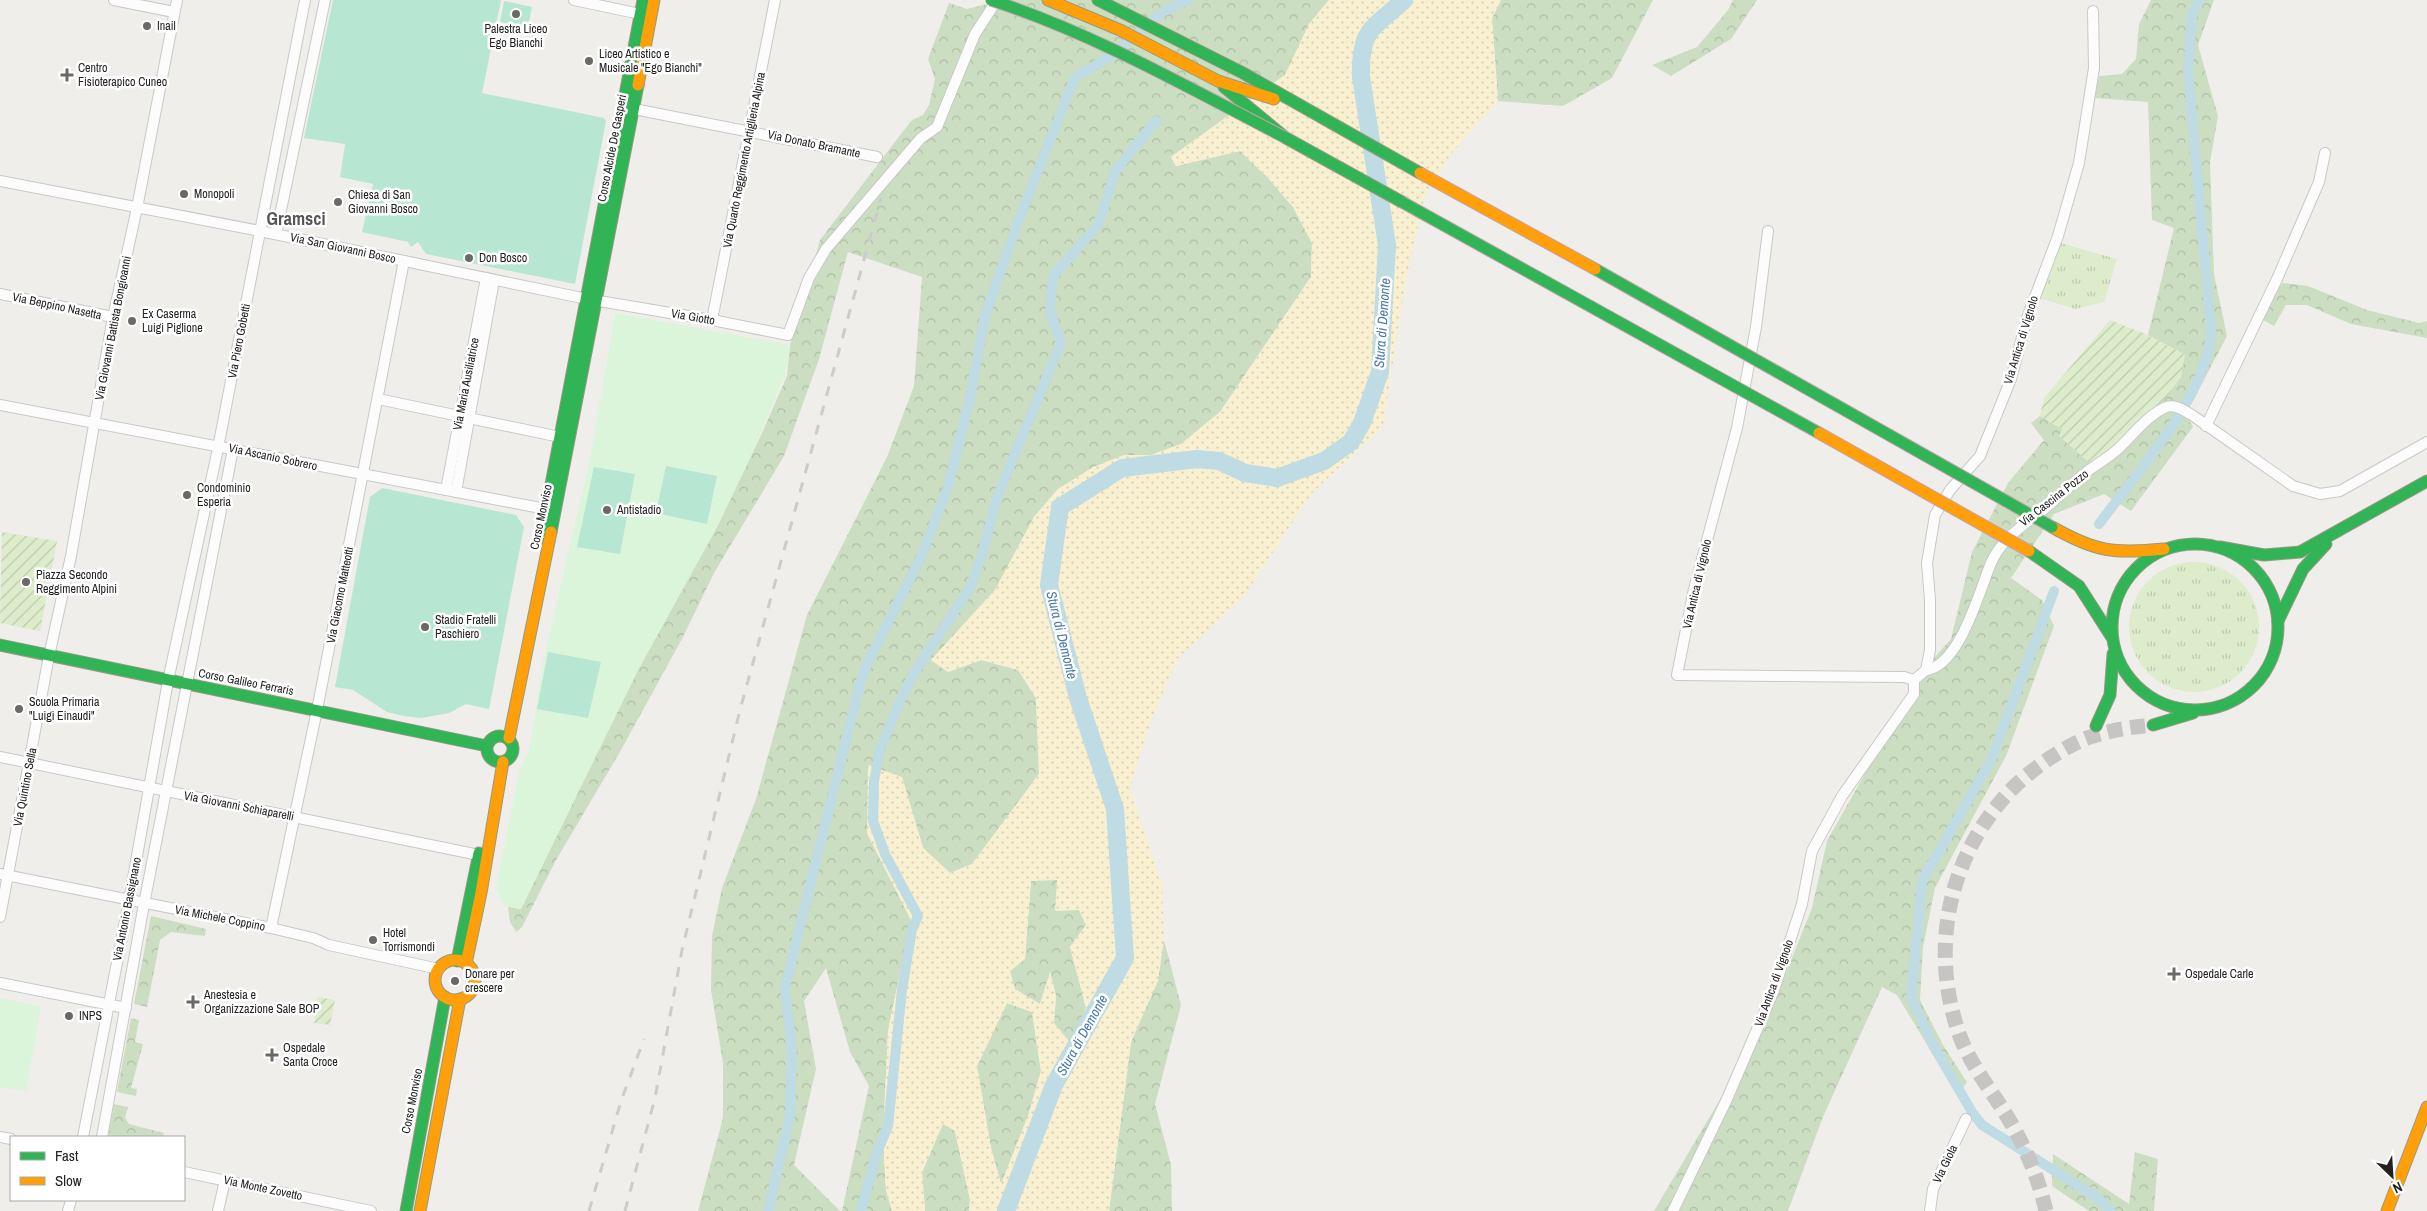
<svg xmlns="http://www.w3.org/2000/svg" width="2427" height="1211" viewBox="0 0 2427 1211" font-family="'Archivo Narrow',sans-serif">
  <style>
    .grass { fill: url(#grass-tufts) }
    .forest { fill: url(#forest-crowns) }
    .sand { fill: url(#sand-dots); fill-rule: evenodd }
    .park { fill: #daf5da }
    .garden { fill: url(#garden-furrows) }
    .pitch { fill: #b7e6d2 }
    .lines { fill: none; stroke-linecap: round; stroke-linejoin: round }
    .canal { stroke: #bfdbe3; stroke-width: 10 }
    .river { stroke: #bfdbe3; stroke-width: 18 }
    .primary-tunnel { stroke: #c7c5c3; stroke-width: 15; stroke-dasharray: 15 8; stroke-linecap: butt }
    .street-casing { stroke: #c9c8c7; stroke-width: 12 }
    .fast-casing { stroke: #999a82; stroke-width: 13 }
    .slow-casing { stroke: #999a82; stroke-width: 13 }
    .street { stroke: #fdfcfc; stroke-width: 10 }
    .fast { stroke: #30b455; stroke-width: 11 }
    .slow { stroke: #ff9f0a; stroke-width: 11 }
    .rail { stroke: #ccc; stroke-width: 3; stroke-dasharray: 10 10; stroke-linecap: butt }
    .fast-bridge-casing { stroke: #c5a2ac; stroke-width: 13; stroke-linecap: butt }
    .slow-bridge-casing { stroke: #c5a2ac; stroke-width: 13; stroke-linecap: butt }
    .fast-bridge { stroke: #30b455; stroke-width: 11 }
    .slow-bridge { stroke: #ff9f0a; stroke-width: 11 }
    .poi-dot { fill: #6a6968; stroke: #fff; stroke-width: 2 }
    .labels { text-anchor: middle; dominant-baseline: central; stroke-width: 5; stroke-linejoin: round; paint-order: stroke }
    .poi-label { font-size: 12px; fill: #222; stroke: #fff; text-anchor: start }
    .street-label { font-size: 12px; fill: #222; stroke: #fff }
    .water-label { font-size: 14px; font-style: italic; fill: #4a7aab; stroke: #fff }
    .district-label { font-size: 18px; font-weight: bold; fill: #555; stroke: #fff }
  </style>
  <defs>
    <pattern id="grass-tufts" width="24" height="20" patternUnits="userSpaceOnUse" patternTransform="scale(1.25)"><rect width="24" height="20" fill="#ddeccb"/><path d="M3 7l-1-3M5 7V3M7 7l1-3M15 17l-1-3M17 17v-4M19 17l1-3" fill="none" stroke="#bdcaae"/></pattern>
    <pattern id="forest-crowns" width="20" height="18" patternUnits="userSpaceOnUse" patternTransform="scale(1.25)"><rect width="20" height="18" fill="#cbdec1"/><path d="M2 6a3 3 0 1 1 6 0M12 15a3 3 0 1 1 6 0" fill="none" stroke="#aebea6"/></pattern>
    <pattern id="sand-dots" width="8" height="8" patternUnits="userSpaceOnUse" patternTransform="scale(1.25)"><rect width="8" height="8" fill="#f8f0d0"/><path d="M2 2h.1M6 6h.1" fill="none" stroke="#d4ceb2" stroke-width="1.8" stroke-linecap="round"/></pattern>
    <pattern id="garden-furrows" width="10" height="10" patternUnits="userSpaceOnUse" patternTransform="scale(1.25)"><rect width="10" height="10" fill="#ddeccb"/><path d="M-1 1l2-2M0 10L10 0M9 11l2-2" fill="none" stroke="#bdcaae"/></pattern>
  </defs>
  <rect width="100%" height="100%" fill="#f0eeeb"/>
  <g class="grass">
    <path d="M2061 243 2117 259 2104 302 2075 309 2039 298Z"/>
    <circle cx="2194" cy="627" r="65"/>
  </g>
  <g class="forest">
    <path d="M987 0H1329L1309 24 1285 75 1171 157 1176 166 1240 151 1269 179 1293 207 1312 243 1311 277 1220 412 1181 444 1151 455H1124L1058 489 1034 517 995 590 931 660 948 672 981 660 1019 670 1036 698 1039 774 972 864 950 873 923 848 902 777 867 833 911 920 888 1031 883 1138 886 1190 892 1211H842L869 1086 850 1052 826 968 804 1001 816 1069 794 1165 840 1211H698L723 1118V1063L711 990 712 936 722 888 756 799 807 615 887 457 914 386 922 277 848 252 819 359 784 456 714 573 683 637 621 750 555 862 522 927 516 932 510 922 508 907 521 909 638 670 717 527 763 431 787 376 790 345 820 240 901 134 912 120 923 115 929 105 935 79 928 59 949 3 967 9 987 4Z"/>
    <path d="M1501 0H1653L1612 78 1563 106 1498 101 1492 18Z"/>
    <path d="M1733 0H1757L1731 39 1671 76 1652 65 1697 47 1728 10Z"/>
    <path d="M2151 0H2214L2198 45 2218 116 2210 162 2214 274 2227 336 2186 414 2193 427 2131 511 2104 494 2054 514 2011 578 2042 600 2054 626 2006 756 1935 888 1923 947 1920 1000 1943 1045 1967 1082 1958 1096 1897 995 1882 987 1823 1117 1788 1211H1654L1767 1020 1812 908 1827 841 1924 669 1951 639 1972 552 2008 483 2044 440 2031 423 2040 416 2062 429 2185 355 2148 335 2174 228 2152 220 2148 102 2095 98 2099 76 2122 74 2136 59 2139 24Z"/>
    <path d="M2283 283 2308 286 2367 310 2419 323 2427 321V338L2351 324 2307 305H2286L2274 326 2254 315Z"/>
    <path d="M1031 880H1057L1079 910 1086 925 1070 947 1086 1008 1071 1044 1054 1023 1056 996 1050 973 1040 1004 1015 990 1010 971 1025 958Z"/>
    <path d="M151 916 206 929 205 936 171 932 160 940 147 1007 134 1004Z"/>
    <path d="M1164 940 1181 1005 1155 1104 1171 1165 1172 1211H1109L1131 1042Z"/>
    <path d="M1007 1003 1032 1012 1041 1071 1028 1116 1001 1184 991 1148 977 1066Z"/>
    <path d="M131 1018 139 1020 135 1042 143 1044 131 1088 137 1089 136 1096 117 1092Z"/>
    <path d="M114 1104 128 1107 125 1117 129 1124 164 1133 163 1137H108Z"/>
    <path d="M943 1123 955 1131 970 1200 969 1211H925L922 1172Z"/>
    <path d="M2135 1152 2158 1159 2154 1211H2089L2052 1186 2053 1154 2129 1204Z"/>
  </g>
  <path class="sand" d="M1329 0H1501L1492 18 1498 101 1451 154 1426 192 1406 278 1383 427 1311 494 1245 595 1178 658 1151 720 1130 788 1162 885 1164 940 1158 981 1131 1042 1109 1211H969L970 1200 955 1131 943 1124 922 1172 925 1211H892L886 1190 883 1138 888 1031 911 920 867 833 868 765 902 777 923 848 950 873 972 864 1039 774 1036 698 1018 670 981 660 948 672 931 660 995 590 1034 517 1058 489 1093 467 1124 455H1151L1181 444 1220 412 1311 277 1312 243 1293 207 1269 179 1240 151 1176 166 1171 157 1285 75 1309 24ZM1057 880 1055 911 1079 910 1086 925 1070 947 1086 1008 1071 1044 1054 1023 1056 996 1050 972 1040 1004 1015 989 1010 971 1025 959 1031 881ZM1007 1003 1032 1012 1041 1071 1028 1116 1001 1184 991 1148 977 1066Z"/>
  <g class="park">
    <path d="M615 313 790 345 785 375 747 465 717 527 638 670 521 909 504 906 496 888 520 768 529 753 543 662 590 459Z"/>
    <path d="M0 998 41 1006 26 1091 0 1087Z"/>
  </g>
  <g class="garden">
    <path d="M2110 320 2148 335 2185 355 2181 377 2140 433 2095 468 2059 436 2062 429 2040 416 2044 398Z"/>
    <path d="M2 532 57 541 40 631 0 623Z"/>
    <path d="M318 997 335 1000 330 1025 314 1023Z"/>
  </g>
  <g class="pitch">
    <path d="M333 0H501L482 93 604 118 606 121 575 284 426 254 418 242 411 247 408 242 362 232 373 184 340 177 345 144 304 138Z"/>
    <path d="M504 1 532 7 528 27 500 22Z"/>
    <path d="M666 466 717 476 707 524 656 513Z"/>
    <path d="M594 467 635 474 620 554 577 547Z"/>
    <path d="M382 488 516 515 524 527 489 709 466 704 449 713 421 718 404 716 387 712 353 690 335 687 370 497Z"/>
    <path d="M548 652 601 662 588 718 537 709Z"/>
  </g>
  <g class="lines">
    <g class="canal">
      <path d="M2099 524C2136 474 2209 393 2211 331L2188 71 2192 14 2200 0"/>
      <path d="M2054 591 1991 760 1922 881 1911 997 1934 1047 1972 1112 1982 1125 2096 1197 2111 1211"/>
      <path d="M768 1211 790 1116 792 1053 785 987 860 684 867 664 921 557 948 487 969 403 985 316 1019 219 1075 77 1110 57 1164 11 1188 0"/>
      <path d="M861 1211 876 1155 888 1126 902 990 912 930 918 916 885 854 873 821 874 781 880 749 900 701 914 673 970 588 983 551 997 497 1061 343 1050 312 1053 276 1098 225 1116 170 1156 121"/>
    </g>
    <path class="river" d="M1006 1211 1054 1085 1125 958 1115 809 1078 698 1049 585 1060 507 1122 468 1197 459 1219 461 1245 473 1277 478 1324 461 1351 442 1362 423 1380 372 1387 245 1361 77C1360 29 1371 30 1404 0"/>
    <path class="primary-tunnel" d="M2046 1211C2039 1180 2027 1151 2011 1123 1995 1095 1973 1069 1961 1039 1927 949 1949 850 2017 784 2038 765 2063 747 2090 737 2111 730 2132 727 2153 725"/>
    <g class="street-casing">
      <g id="street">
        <path d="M114 0 174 12"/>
        <path d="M574 0 640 14"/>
        <path d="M634 109 877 157"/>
        <path d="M0 181 260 231 587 299 712 320 788 335 809 278 826 249 921 138 937 127 975 34 997 0"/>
        <path d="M1768 231 1756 327 1737 428 1694 589 1677 675 1904 677 1914 680"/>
        <path d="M276 234 325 0"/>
        <path d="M0 294 113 317"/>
        <path d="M712 320 775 0"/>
        <path d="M378 399 560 437"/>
        <path d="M0 405 546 509"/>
        <path d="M2206 426 2277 279 2319 182 2325 153"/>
        <path d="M446 490 486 278"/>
        <path d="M456 492 494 280"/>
        <path d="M1926 670C1960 666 1980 589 1991 563 2002 538 2024 525 2044 509 2058 498 2070 485 2084 474 2095 465 2108 458 2118 449 2132 436 2146 417 2164 408 2174 403 2183 410 2192 415L2293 486 2320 494 2340 491 2427 442"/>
        <path d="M1914 680 1926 670 1930 650V600L1927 563 1935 515 1950 490 1980 456 2011 379 2027 318 2058 236 2079 163 2094 68 2093 11"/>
        <path d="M0 757 479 855"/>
        <path d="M0 874 271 928 313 938 329 945 439 969"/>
        <path d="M0 917 49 656 71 556 113 317 137 208 177 0"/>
        <path d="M271 928 317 710 404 261"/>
        <path d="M0 983 126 1008"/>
        <path d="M0 1137 11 1139"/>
        <path d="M83 1137 129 901 168 681 217 453 305 0"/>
        <path d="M102 1137 144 904 233 449"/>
        <path d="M184 1172 371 1211"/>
        <path d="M68 1211 71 1200"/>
        <path d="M218 1211 225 1180"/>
        <path d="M1673 1211 1727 1099 1774 990 1802 904 1812 851 1842 796 1914 694V680"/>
        <path d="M1930 1211 1933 1189 1966 1119"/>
      </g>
    </g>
    <g class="fast-casing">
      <g id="fast">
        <path d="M1098 0 1243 73 1420 173"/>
        <path d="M1224 87 1286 138 1402 202"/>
        <path d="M551 532 638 85"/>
        <path d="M541 537 643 0"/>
        <circle cx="2195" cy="627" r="83"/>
        <path d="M2220 547 2264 555 2300 552 2427 481"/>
        <path d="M2029 551 2079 586 2111 636"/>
        <path d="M2278 621 2303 569 2326 544"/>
        <path d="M0 645 487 746"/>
        <path d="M2153 725 2193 713"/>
        <path d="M2096 726 2110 695 2113 654"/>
        <circle cx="500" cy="749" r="13"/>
        <path d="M457 961 479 853"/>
        <path d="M406 1211 445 997"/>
      </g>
    </g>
    <g class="slow-casing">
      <g id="slow">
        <path d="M1048 0 1120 30 1218 81 1274 99"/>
        <path d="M638 85 654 0"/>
        <path d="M2052 527C2096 552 2114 554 2164 549"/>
        <path d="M509 738 551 532"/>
        <circle cx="455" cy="980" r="20"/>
        <path d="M466 964 481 893 503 762"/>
        <path d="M420 1211 460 999"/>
        <path d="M2387 1211 2427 1107"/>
      </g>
    </g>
    <use href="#street" class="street"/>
    <use href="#fast" class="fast"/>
    <use href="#slow" class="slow"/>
    <g class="rail">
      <path d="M589 1211 621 1101 644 1039"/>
      <path d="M625 1211 655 1098 682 950 740 710 881 198"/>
    </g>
    <g class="fast-bridge-casing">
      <g id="fast-bridge">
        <path d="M991 0C1095 34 1189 88 1286 138"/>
        <path d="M1402 202 1819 433"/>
        <path d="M1595 269 2052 527"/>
      </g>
    </g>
    <g class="slow-bridge-casing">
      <g id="slow-bridge">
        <path d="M1420 173 1595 269"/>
        <path d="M1819 433 2029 551"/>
      </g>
    </g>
    <use href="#fast-bridge" class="fast-bridge"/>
    <use href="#slow-bridge" class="slow-bridge"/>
  </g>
  <g class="poi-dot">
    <circle cx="516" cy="14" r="5"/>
    <circle cx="147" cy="26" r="5"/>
    <circle cx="589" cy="61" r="5"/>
    <path d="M64.5 67.5h5v5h5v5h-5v5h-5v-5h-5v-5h5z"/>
    <circle cx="184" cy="194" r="5"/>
    <circle cx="338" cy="202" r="5"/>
    <circle cx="469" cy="258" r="5"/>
    <circle cx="132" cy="321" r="5"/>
    <circle cx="187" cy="495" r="5"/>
    <circle cx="607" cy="510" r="5"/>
    <circle cx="26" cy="582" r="5"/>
    <circle cx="425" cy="627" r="5"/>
    <circle cx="19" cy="709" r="5"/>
    <circle cx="373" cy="940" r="5"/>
    <path d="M2171.5 966.5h5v5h5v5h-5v5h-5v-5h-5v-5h5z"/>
    <circle cx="455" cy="981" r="5"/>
    <path d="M190.5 994.5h5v5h5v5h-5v5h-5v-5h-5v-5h5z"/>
    <circle cx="69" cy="1016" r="5"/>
    <path d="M269.5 1047.5h5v5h5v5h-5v5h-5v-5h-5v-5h5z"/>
  </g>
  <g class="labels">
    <g class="poi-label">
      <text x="157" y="26">Inail</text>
      <text x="516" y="29" text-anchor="middle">Palestra Liceo<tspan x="516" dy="14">Ego Bianchi</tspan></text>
      <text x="599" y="54">Liceo Artistico e<tspan x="599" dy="14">Musicale "Ego Bianchi"</tspan></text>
      <text x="78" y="68">Centro<tspan x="78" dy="14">Fisioterapico Cuneo</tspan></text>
      <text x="194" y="194">Monopoli</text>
      <text x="348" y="195">Chiesa di San<tspan x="348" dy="14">Giovanni Bosco</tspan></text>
      <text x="479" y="258">Don Bosco</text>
      <text x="142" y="314">Ex Caserma<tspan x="142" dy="14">Luigi Piglione</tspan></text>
      <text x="197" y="488">Condominio<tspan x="197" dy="14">Esperia</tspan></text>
      <text x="617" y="510">Antistadio</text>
      <text x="36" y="575">Piazza Secondo<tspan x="36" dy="14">Reggimento Alpini</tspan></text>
      <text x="435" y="620">Stadio Fratelli<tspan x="435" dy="14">Paschiero</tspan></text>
      <text x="29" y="702">Scuola Primaria<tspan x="29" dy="14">"Luigi Einaudi"</tspan></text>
      <text x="383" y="933">Hotel<tspan x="383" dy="14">Torrismondi</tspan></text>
      <text x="465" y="974">Donare per<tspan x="465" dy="14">crescere</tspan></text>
      <text x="2185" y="974">Ospedale Carle</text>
      <text x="204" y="995">Anestesia e<tspan x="204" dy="14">Organizzazione Sale BOP</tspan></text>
      <text x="79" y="1016">INPS</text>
      <text x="283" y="1048">Ospedale<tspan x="283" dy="14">Santa Croce</tspan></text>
    </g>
    <g class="street-label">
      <text transform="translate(814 144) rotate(12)">Via Donato Bramante</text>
      <text transform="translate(612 148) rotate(-79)">Corso Alcide De Gasperi</text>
      <text transform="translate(744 160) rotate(-79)">Via Quarto Reggimento Artiglieria Alpina</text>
      <text transform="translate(343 248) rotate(12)">Via San Giovanni Bosco</text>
      <text transform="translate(57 306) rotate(12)">Via Beppino Nasetta</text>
      <text transform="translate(693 317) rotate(10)">Via Giotto</text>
      <text transform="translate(113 328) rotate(-79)">Via Giovanni Battista Bongioanni</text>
      <text transform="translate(2021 340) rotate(-73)">Via Antica di Vignolo</text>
      <text transform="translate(239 341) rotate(-79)">Via Piero Gobetti</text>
      <text transform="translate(466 384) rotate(-79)">Via Maria Ausiliatrice</text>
      <text transform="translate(273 457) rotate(12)">Via Ascanio Sobrero</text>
      <text transform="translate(2054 498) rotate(-38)">Via Cascina Pozzo</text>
      <text transform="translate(541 517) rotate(-78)">Corso Monviso</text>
      <text transform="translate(1697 584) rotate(-77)">Via Antica di Vignolo</text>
      <text transform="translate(340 595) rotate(-79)">Via Giacomo Matteotti</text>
      <text transform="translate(246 682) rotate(11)">Corso Galileo Ferraris</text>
      <text transform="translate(25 787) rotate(-79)">Via Quintino Sella</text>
      <text transform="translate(239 806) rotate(11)">Via Giovanni Schiaparelli</text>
      <text transform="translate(127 909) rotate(-79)">Via Antonio Bassignano</text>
      <text transform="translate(220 918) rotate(11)">Via Michele Coppino</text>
      <text transform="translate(1774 983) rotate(-70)">Via Antica di Vignolo</text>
      <text transform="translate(412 1101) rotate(-79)">Corso Monviso</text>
      <text transform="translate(1945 1164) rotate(-64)">Via Giola</text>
      <text transform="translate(263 1188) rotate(12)">Via Monte Zovetto</text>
    </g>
    <g class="water-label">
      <text transform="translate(1382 323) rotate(-86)">Stura di Demonte</text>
      <text transform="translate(1062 635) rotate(76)">Stura di Demonte</text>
      <text transform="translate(1082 1035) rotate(-61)">Stura di Demonte</text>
    </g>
    <g class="district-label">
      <text x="296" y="218">Gramsci</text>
    </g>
  </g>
  <rect x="10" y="1136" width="175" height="65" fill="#ffffff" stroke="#a7a7a7"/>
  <rect x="20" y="1152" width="25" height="8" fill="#30b455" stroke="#a7a7a7"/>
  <text x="55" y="1161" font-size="15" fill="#222222">Fast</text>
  <rect x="20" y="1177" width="25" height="8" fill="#ff9f0a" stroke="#a7a7a7"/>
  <text x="55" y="1186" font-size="15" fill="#222222">Slow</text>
  <g transform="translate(2392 1176) rotate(155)" stroke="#ffffff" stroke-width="4" paint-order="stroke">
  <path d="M0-4L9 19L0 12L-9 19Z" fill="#222222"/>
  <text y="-8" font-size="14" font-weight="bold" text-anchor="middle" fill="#222222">N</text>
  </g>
</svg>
